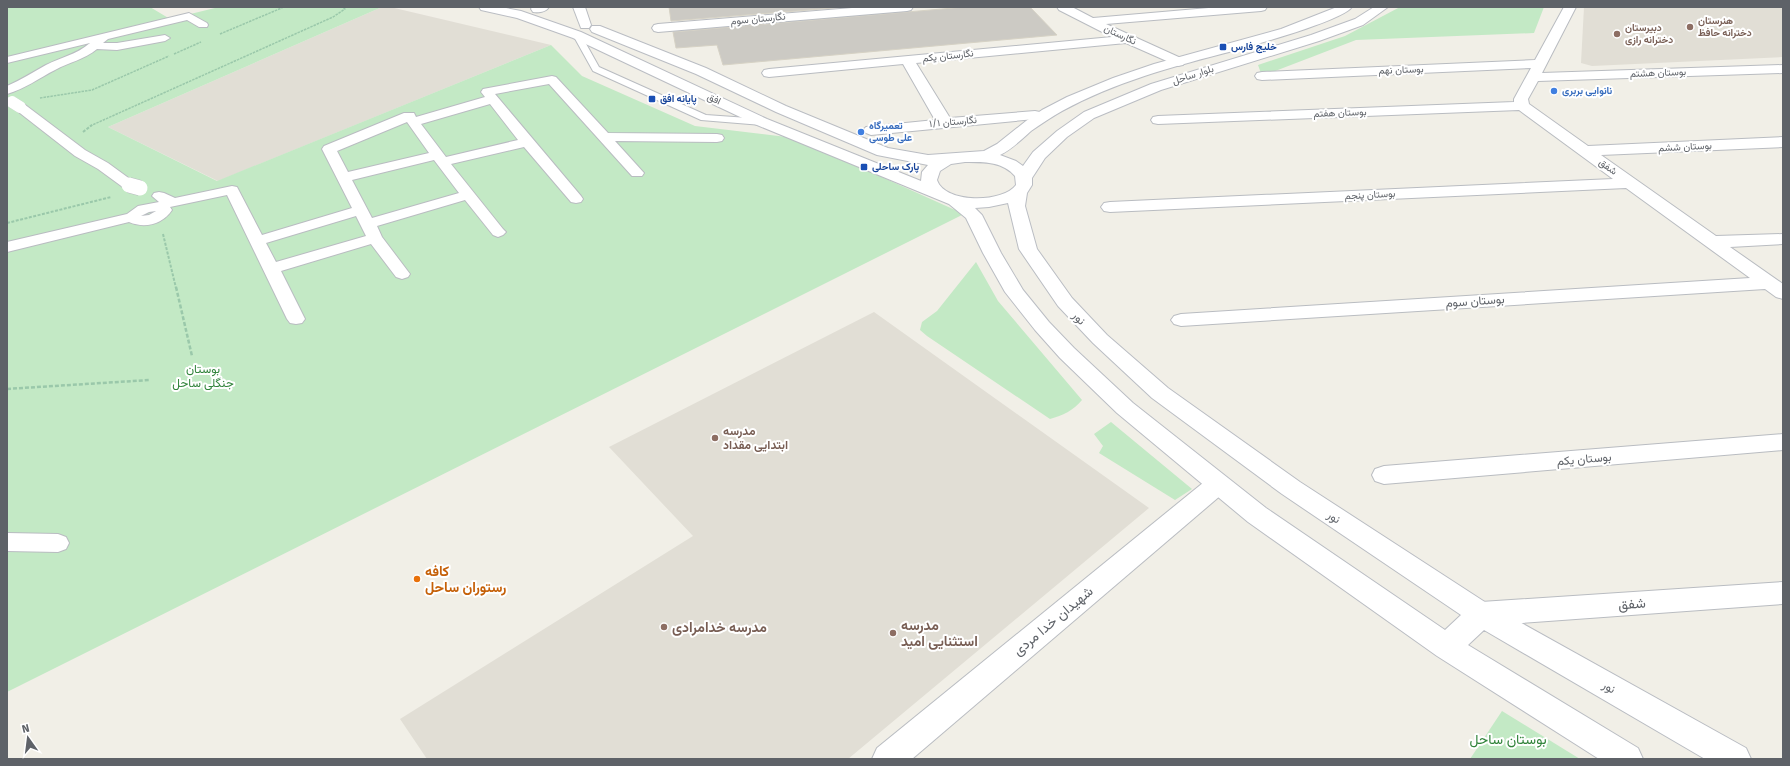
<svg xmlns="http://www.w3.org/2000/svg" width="1790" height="766" viewBox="0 0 1790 766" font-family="'Fira Sans',Vazirmatn,sans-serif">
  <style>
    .education { fill: #e1ded5 }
    .green { fill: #c3e9c5 }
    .building { fill: #cccac4; stroke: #d6d2c5 }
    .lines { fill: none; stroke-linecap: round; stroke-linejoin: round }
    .service-casing { stroke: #b9bcc1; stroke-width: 2 }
    .pedestrian-casing { stroke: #b9bcc1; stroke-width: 2 }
    .minor-casing { stroke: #b9bcc1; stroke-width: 2 }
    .secondary-casing { stroke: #babdc3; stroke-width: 2 }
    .path-far2 { stroke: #9ac8aa; stroke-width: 1.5; stroke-dasharray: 2.5 1; stroke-linecap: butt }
    .path-far1 { stroke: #9ac8aa; stroke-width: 2; stroke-dasharray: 3 1.5; stroke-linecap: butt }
    .path { stroke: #9ac8aa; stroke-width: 2.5; stroke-dasharray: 4 2; stroke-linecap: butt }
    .service { fill: #fff; fill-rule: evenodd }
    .pedestrian { fill: #fff; fill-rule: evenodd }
    .minor { fill: #fff; fill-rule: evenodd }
    .secondary { fill: #fff; fill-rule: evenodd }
    .pedestrian-bridge-far1-casing { stroke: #b9bcc1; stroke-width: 12; stroke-linecap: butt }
    .pedestrian-bridge-casing { stroke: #b9bcc1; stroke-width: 16; stroke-linecap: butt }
    .pedestrian-bridge-far1 { stroke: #fff; stroke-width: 12 }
    .pedestrian-bridge { stroke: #fff; stroke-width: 15 }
    .education-dot { fill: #8d6e63; stroke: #fff; stroke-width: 1.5 }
    .transit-dot { fill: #1a4fb4; stroke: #fff; stroke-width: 1.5 }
    .shop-dot { fill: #3f7fe0; stroke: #fff; stroke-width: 1.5 }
    .food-dot { fill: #e8710a; stroke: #fff; stroke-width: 1.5 }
    .labels { text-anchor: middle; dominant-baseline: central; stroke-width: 4; stroke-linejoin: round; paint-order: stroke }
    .far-street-label { font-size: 10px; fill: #5e6268; stroke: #fff }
    .far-education-label { font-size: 10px; font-weight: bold; fill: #785e54; stroke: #fff; text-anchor: start }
    .far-transit-label { font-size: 10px; font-weight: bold; fill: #164399; stroke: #fff; text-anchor: start }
    .far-shop-label { font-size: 10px; font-weight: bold; fill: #366cbe; stroke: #fff; text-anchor: start }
    .street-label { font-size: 12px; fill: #5e6268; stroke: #fff }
    .park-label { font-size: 12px; fill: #30833a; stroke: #fff }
    .education-label { font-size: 12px; font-weight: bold; fill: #785e54; stroke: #fff; text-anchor: start }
    .near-food-label { font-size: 14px; font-weight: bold; fill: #c56008; stroke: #fff; text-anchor: start }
    .near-street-label { font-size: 14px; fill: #5e6268; stroke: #fff }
    .near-education-label { font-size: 14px; font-weight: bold; fill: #785e54; stroke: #fff; text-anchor: start }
    .near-park-label { font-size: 14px; fill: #30833a; stroke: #fff }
  </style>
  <rect width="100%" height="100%" fill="#f1efe7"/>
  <g class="education">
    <path d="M382 7H390L551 45 218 181 108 127Z"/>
    <path d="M1584 7H1783V57L1592 66 1581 63Z"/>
    <path d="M874 312 1149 508 848 759H427L400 719 693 536 609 447Z"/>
  </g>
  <g class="green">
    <path d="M7 7H150L170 19 219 7H382L108 127 217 181 551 45 582 76 695 126 795 138 964 214 7 692Z"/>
    <path d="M1400 7H1544L1534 33 1356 40 1262 76 1258 65 1345 36Z"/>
    <path d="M976 262 998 301 1082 400C1073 411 1063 415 1050 419L927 336 920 330 922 322 937 311Z"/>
    <path d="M1111 422 1192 489 1175 500 1099 453 1103 446 1094 434Z"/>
    <path d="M1502 711 1580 759H1470Z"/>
  </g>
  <g class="building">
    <path d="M669 7H846L671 21Z"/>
    <path d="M965 7H1030L1057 35 723 65 717 45 676 48 673 32Z"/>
  </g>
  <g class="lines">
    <g class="service-casing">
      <path id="service" d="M574 33H580L599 67 706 115 762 119 766 122 762 125 701 120 593 71 573 35Z"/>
    </g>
    <g class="pedestrian-casing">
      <g id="pedestrian">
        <path d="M189 13 207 23 208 25 207 27H199L187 20 108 39 103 43H117L165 35 170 38 165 41 117 50 97 49C84 60 69 62 55 70 39 78 25 89 7 94V86C21 80 33 72 46 65 61 57 76 55 90 43L7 63V57Z"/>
        <path d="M552 76 556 77 608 133 717 134 722 135 724 138 722 141 717 142 615 141 644 173 642 176H632L549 84 495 94 581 196 583 199 581 202 576 203 571 202 524 147 451 164 503 229 506 232 503 235 498 237 493 235 465 200 377 226 382 237 410 274 408 277 402 279 396 277 371 244 281 271 305 319 302 323 296 324 290 323 287 319 227 195 170 207 172 210C163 224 145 229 129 222L7 252V242L127 214 138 206 159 202 152 196 154 193 159 192 164 193 175 198 232 186 237 187 262 235 352 208 322 149 324 146 404 113H414L416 117 485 97 481 92 483 89ZM490 104 518 140 446 157 421 124ZM407 122 429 153 348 172 337 151ZM434 160 459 193 372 218 352 180ZM156 211 149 215 141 216 149 212ZM356 216 366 236 276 262 266 243Z"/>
        <path d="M20 103 24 104 85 150 108 163 134 182 136 185 134 188 129 189 124 188 98 169 75 156 16 110 14 107 16 104Z"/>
        <path d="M7 533 58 534 66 537 69 543 66 549 58 552 7 551Z"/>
      </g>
    </g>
    <g class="minor-casing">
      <g id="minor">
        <path d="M532 7H549C546 12 538 13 533 12L531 9Z"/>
        <path d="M573 7H585L591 25 589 28H581Z"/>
        <path d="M864 7H913L911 10 907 11 658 32 654 31 652 28 654 25 658 24Z"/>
        <path d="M1057 7H1072L1093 18 1220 7H1267L1265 10 1261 11 1106 24 1183 59 1185 62 1183 65 1178 66 1126 43 916 63 950 118 1035 111 1040 112 1042 115 1040 118 1035 119 871 135 866 133 863 130 866 127 935 120 903 64 769 77 764 76 762 73 764 70 769 69 1112 37 1059 10Z"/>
        <path d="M1564 7H1576L1542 73 1783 65V73L1538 81 1528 99 1529 104 1588 146 1783 137V147L1601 155 1716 236 1783 234V244L1730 247 1783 284V299L1776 297 1765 289 1181 326 1174 324 1171 320 1174 316 1181 314 1750 278 1626 188 1110 212 1104 211 1101 207 1104 203 1110 202 1613 179 1519 110 1158 124 1153 123 1151 120 1153 117 1158 116 1514 102V99L1531 68 1262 80 1257 79 1255 76 1257 73 1262 72 1535 60Z"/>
        <path d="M1783 434V450L1384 484 1375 481 1372 475 1375 469 1384 466Z"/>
        <path d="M1218 475 1227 478 1230 484 1227 490 912 759H872L877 748 1209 478Z"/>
        <path d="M1783 582V604L1481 626 1471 622 1467 614 1471 606 1481 602Z"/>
      </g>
    </g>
    <g class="secondary-casing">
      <path id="secondary" d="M479 7H501L521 11 581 32 767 119 921 181 922 172 928 165 877 155 776 112 696 74 592 32 590 29 592 26H600L706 68 786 106 888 148 928 155 984 151 997 144 1026 121 1042 110 1067 97 1113 78 1154 64 1281 29 1337 7H1352C1342 21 1253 45 1233 51 1174 66 1115 82 1062 111 1051 117 1041 124 1031 131 1021 140 1012 149 1000 155L1016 161 1023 166 1033 152 1057 131 1084 112 1151 84 1311 35 1355 19 1374 7H1388L1363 25 1319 41 1161 90 1094 118 1067 137 1045 158 1032 178V185L1027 193 1025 206 1037 249 1072 298 1107 335 1168 388 1300 482 1491 606 1746 748 1751 759H1705L1484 630 1468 645 1638 748 1643 759H1599L1437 656 1248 522 1117 413 1060 358 1035 330 1005 292 983 253 966 218 949 204 757 125 573 38 517 18 481 10ZM965 162C983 162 1002 161 1015 176L1016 185C1003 203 945 204 937 180L940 171 951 164ZM1008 203 1019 249 1058 306 1093 343 1152 398 1282 494 1461 615 1445 630 1266 508 1133 403 1074 348 1049 322 1023 290 1001 253 982 215 975 208 989 207Z"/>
    </g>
    <g class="path-far2">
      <path d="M220 34 284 7"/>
      <path d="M174 54 201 42"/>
      <path d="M40 98 92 90 169 56"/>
      <path d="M90 126 333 17 345 9 342 7"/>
    </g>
    <g class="path-far1">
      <path d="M83 132 92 125"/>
      <path d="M7 223 111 197"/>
      <path d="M163 234 176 288"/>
    </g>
    <g class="path">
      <path d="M176 287 192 356"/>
      <path d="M7 389 149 380"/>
    </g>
    <use href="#service" class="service"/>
    <use href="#pedestrian" class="pedestrian"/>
    <use href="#minor" class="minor"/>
    <use href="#secondary" class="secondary"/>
    <g class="pedestrian-bridge-far1-casing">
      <path id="pedestrian-bridge-far1" d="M12 102 20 107"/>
    </g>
    <g class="pedestrian-bridge-casing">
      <path id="pedestrian-bridge" d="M129 185 140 188"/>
    </g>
    <use href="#pedestrian-bridge-far1" class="pedestrian-bridge-far1"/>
    <use href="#pedestrian-bridge" class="pedestrian-bridge"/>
  </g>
  <g class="education-dot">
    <circle cx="1690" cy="27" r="4"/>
    <circle cx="1617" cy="34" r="4"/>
    <circle cx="715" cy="438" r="4"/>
    <circle cx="664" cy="627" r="4"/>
    <circle cx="893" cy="633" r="4"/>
  </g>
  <g class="transit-dot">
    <rect x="1219" y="43" width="8" height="8" rx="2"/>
    <rect x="648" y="95" width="8" height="8" rx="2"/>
    <rect x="860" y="163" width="8" height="8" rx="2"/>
  </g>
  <g class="shop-dot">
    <circle cx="1554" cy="91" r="4"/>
    <circle cx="861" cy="132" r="4"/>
  </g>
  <circle class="food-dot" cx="417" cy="579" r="4"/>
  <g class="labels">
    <g class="far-street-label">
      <text transform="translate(758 19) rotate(-5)">نگارستان سوم</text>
      <text transform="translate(1120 35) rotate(25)">نگارستان</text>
      <text transform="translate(948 56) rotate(-6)">نگارستان یکم</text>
      <text transform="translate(1401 70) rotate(-2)">بوستان نهم</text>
      <text transform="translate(1658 73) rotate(-2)">بوستان هشتم</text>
      <text transform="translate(1193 75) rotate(-18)">بلوار ساحل</text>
      <text transform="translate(714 99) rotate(25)">افق</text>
      <text transform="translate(1340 113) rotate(-2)">بوستان هفتم</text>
      <text transform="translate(953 122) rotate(-5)">نگارستان ۱/۱</text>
      <text transform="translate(1685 147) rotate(-3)">بوستان ششم</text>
      <text transform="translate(1608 167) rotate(36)">شفق</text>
      <text transform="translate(1370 195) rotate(-3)">بوستان پنجم</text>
    </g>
    <g class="far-education-label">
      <text x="1698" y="21">هنرستان<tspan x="1698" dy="12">دخترانه حافظ</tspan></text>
      <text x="1625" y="28">دبیرستان<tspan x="1625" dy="12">دخترانه رازی</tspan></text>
    </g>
    <g class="far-transit-label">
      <text x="1231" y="47">خلیج فارس</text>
      <text x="660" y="99">پایانه افق</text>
      <text x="872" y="167">پارک ساحلی</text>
    </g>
    <g class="far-shop-label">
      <text x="1562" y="91">نانوایی بربری</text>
      <text x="869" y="126">تعمیرگاه<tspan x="869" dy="12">علی طوسی</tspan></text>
    </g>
    <g class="street-label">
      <text transform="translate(1475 301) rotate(-4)">بوستان سوم</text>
      <text transform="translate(1079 318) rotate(47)">نور</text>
      <text transform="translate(1584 459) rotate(-5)">بوستان یکم</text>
      <text transform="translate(1334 517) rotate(34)">نور</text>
      <text transform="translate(1609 687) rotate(30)">نور</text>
    </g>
    <g class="park-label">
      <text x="203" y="369">بوستان<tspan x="203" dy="14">جنگلی ساحل</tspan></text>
    </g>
    <g class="education-label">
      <text x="723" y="431">مدرسه<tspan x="723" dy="14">ابتدایی مقداد</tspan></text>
    </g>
    <g class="near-food-label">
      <text x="425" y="571">کافه<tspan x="425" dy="16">رستوران ساحل</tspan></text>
    </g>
    <g class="near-street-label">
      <text transform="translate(1632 604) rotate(-4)">شفق</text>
      <text transform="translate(1053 621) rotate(-40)">شهیدان خدا مردی</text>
    </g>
    <g class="near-education-label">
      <text x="901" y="625">مدرسه<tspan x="901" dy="16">استثنایی امید</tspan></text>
      <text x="672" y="627">مدرسه خدامرادی</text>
    </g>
    <g class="near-park-label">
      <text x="1508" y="739">بوستان ساحل</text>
    </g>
  </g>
  <rect width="1790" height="766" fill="none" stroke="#5e6268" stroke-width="16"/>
  <g transform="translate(28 738) rotate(346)" stroke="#ffffff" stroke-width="3" paint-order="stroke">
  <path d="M0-3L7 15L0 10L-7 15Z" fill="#5e6268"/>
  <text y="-6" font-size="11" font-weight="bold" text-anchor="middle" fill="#5e6268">N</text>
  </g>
</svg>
